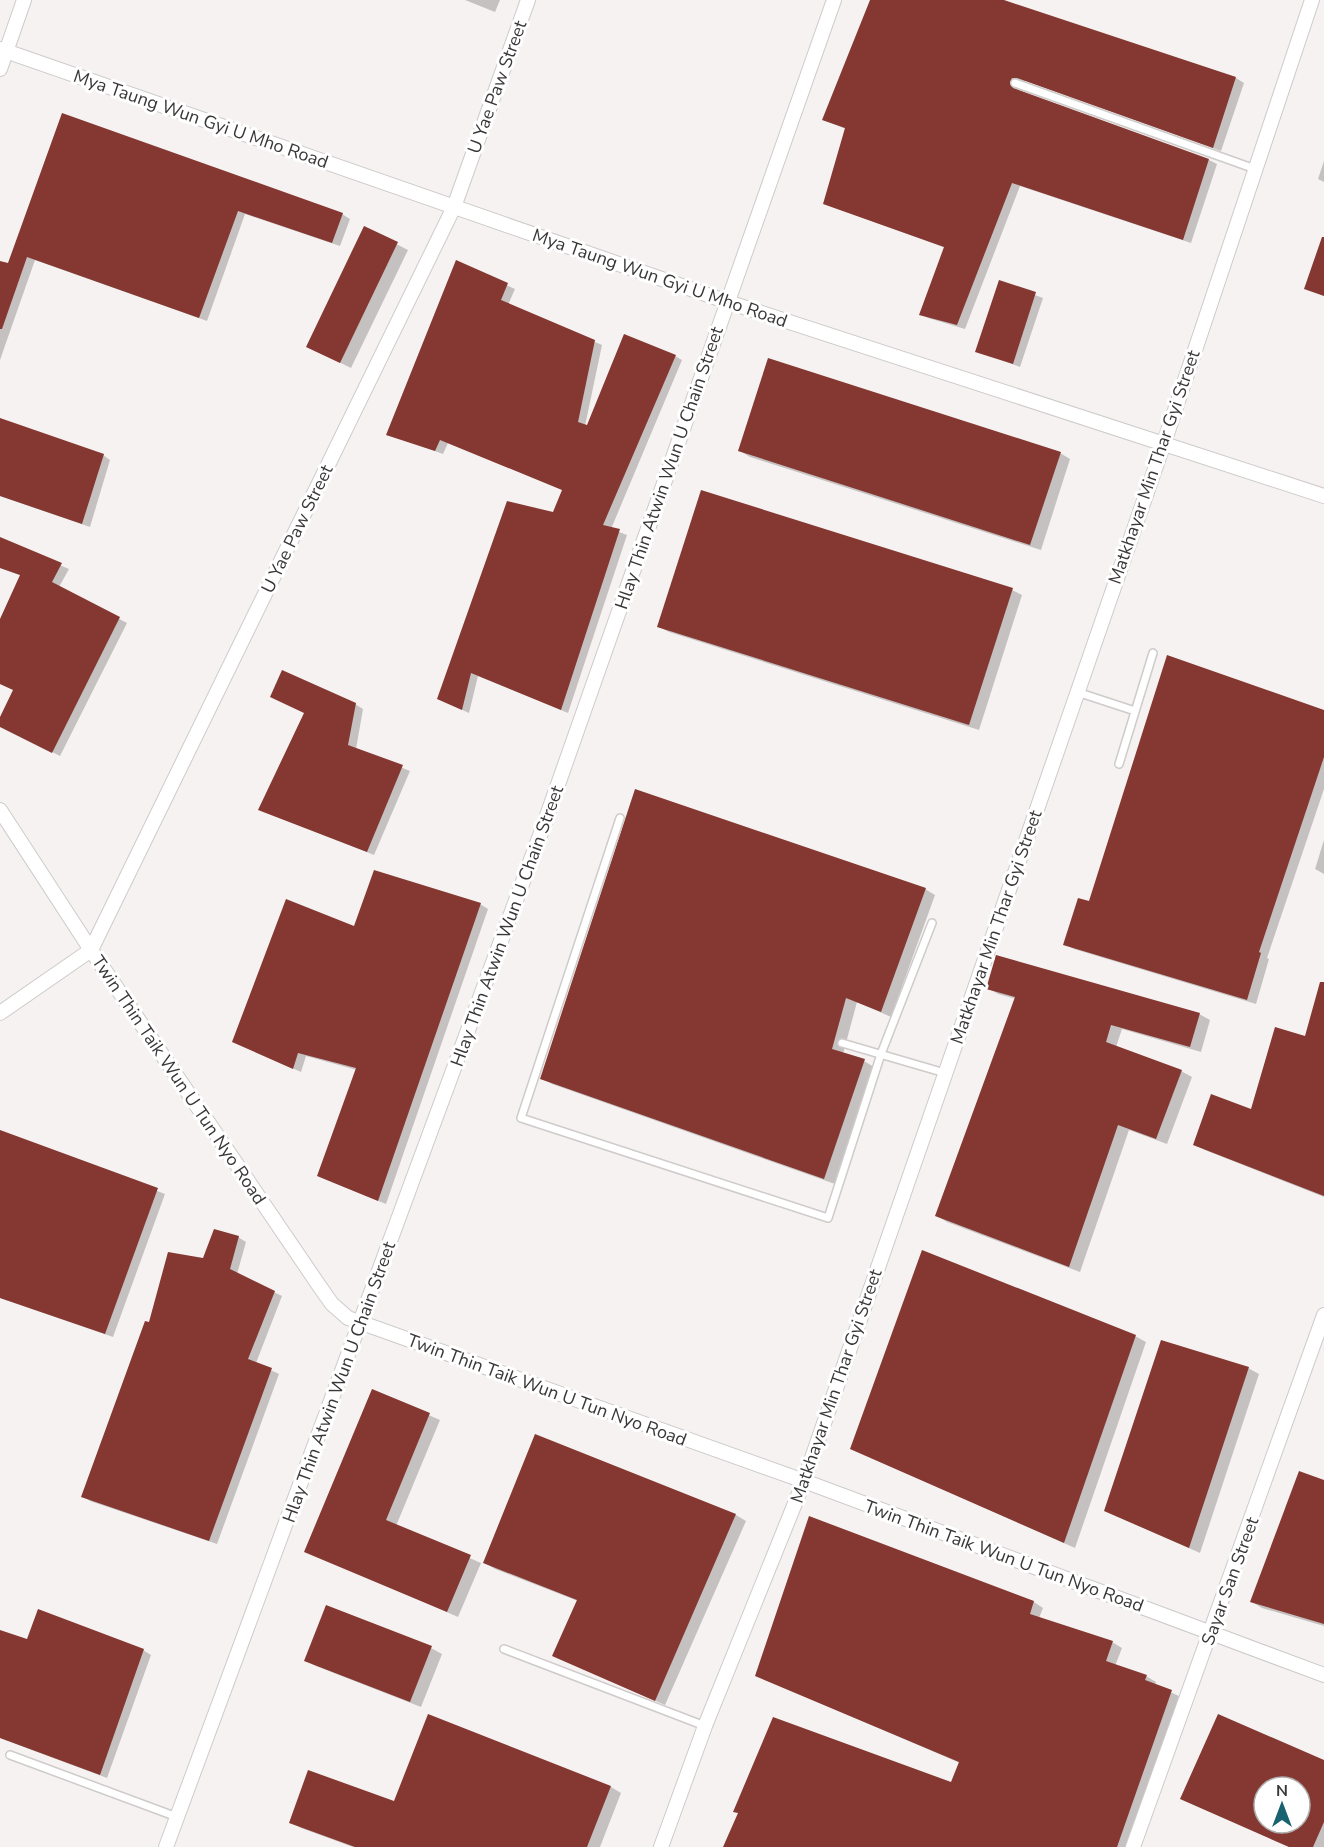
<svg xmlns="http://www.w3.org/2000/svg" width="1324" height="1847" viewBox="0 0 1324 1847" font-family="'Nunito Sans',sans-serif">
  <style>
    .shadow { fill: #0003; fill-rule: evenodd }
    .building { fill: #843831; fill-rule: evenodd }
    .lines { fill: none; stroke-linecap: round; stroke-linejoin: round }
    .service-casing { stroke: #cecbca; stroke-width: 10 }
    .minor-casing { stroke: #cecbca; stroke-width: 16 }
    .service { stroke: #fff; stroke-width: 7 }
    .minor { stroke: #fff; stroke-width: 14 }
    .labels { text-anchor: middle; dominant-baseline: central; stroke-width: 6; stroke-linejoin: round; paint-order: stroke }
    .street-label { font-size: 18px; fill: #393737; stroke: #fff }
  </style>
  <rect width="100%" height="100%" fill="#f6f2f1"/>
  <g class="shadow">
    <path d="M465 0H500L495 12Z"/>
    <path d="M872 0H999L1236 78 1244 83 1221 151 1026 81 1020 82 1017 87 1020 92 1209 160 1217 164 1191 243 1020 186 965 329 928 318 921 314 946 248 833 207 846 129 824 120Z"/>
    <path d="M63 115 342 214 350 219 340 246 245 214 207 321 35 260 0 360V262L9 265Z"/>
    <path d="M1324 161V182L1318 179Z"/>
    <path d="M365 228 408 250 351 368 318 352Z"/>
    <path d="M457 262 515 289 508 305 602 345 585 426 588 427 675 356 682 360 611 529 627 535 568 713 478 676 469 713 438 699 554 514 563 490 448 443 443 454 387 434Z"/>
    <path d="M1000 282 1043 298 1020 367 977 351Z"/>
    <path d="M0 420 103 455 110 460 90 527 0 496Z"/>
    <path d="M740 451 1060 453 1070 459 1041 550 750 457Z"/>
    <path d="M0 539 69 569 59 587 127 623 60 756 0 725V720L15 690 0 684V623L22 576 0 568Z"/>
    <path d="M1012 590 1022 595 979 730 669 632 659 627Z"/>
    <path d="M355 704 363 709 356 749 410 771 374 855 260 810 305 713Z"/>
    <path d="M1324 711V789L1267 958 1269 959 1256 1004 1074 949 1065 944 1090 903Z"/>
    <path d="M1324 840V874L1315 869Z"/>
    <path d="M925 889 935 895 891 1017 857 1002 843 1054 864 1061 874 1067 835 1184 552 1084 542 1078Z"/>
    <path d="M480 904 488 909 386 1204 327 1180 319 1176 357 1070 306 1056 301 1072 242 1046 355 928Z"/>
    <path d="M988 988 1199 1014 1210 1020 1201 1052 1122 1029 1116 1047 1181 1071 1192 1077 1167 1144 1129 1130 1080 1272 947 1222 937 1216 1016 999 998 994Z"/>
    <path d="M1324 1007V1197L1205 1150 1195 1144 1252 1111 1306 1038Z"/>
    <path d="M0 1131 165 1194 113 1337 0 1298Z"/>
    <path d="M238 1237 246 1242 237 1274 282 1296 256 1363 279 1374 217 1544 90 1501 83 1496 150 1324 204 1259Z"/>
    <path d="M1135 1336 1146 1342 1075 1548 852 1449Z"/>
    <path d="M1248 1368 1259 1374 1200 1553 1105 1511Z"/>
    <path d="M373 1391 440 1420 396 1526 481 1563 458 1617 306 1551Z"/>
    <path d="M535 1436 736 1515 746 1521 665 1705 554 1656 578 1601 495 1569 485 1563Z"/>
    <path d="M1324 1482V1626L1262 1608 1252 1602Z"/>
    <path d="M810 1518 1034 1602 1043 1608 1039 1618 1112 1642 1122 1648 1115 1666 1146 1676 1156 1682 1155 1685 1181 1697 1128 1847H725L952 1783 960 1763 757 1676Z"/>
    <path d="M327 1607 431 1648 442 1654 421 1707 316 1666 306 1660Z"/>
    <path d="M0 1631 28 1641 143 1650 151 1655 107 1778 0 1738Z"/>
    <path d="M429 1716 611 1787 621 1793 600 1847H353L301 1828 291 1822 395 1803Z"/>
    <path d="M1324 1762V1847H1289L1182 1798ZM1264 1787H1300V1823H1264Z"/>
  </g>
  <g class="building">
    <path d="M870 0H1004L1236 77 1213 148 1017 78H1012L1010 82 1013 88 1209 159 1183 240 1012 183 957 325 919 315 944 247 823 204 845 128 822 120Z"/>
    <path d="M62 113 343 213 332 243 238 211 199 318 27 257 2 329H0V261L8 263Z"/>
    <path d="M364 226 398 242 340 363 306 347Z"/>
    <path d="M1322 237H1324V296L1304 289Z"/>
    <path d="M456 260 508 283 501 300 595 340 578 422 587 425 624 334 676 355 603 525 620 529 561 710 471 673 462 710 437 699 507 501 553 512 562 490 440 440 435 451 386 435Z"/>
    <path d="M999 280 1036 292 1013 364 975 352Z"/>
    <path d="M768 358 1061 452 1030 545 738 451Z"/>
    <path d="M0 418 104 454 82 524 0 496Z"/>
    <path d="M701 490 1013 588 969 725 657 627Z"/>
    <path d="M0 537 62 563 52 582 120 617 52 753 0 727V717L13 690 0 684V619L20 575 0 568Z"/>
    <path d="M1167 655 1324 710V757L1259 952 1261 953 1247 1000 1063 945 1078 898 1089 901Z"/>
    <path d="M282 670 356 703 348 745 403 765 367 852 258 810 304 713 270 697Z"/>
    <path d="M635 789 926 888 881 1012 846 998 832 1049 865 1059 824 1179 540 1079Z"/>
    <path d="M374 870 481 903 378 1201 317 1176 356 1068 298 1053 293 1069 232 1042 286 899 354 926Z"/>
    <path d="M996 955 1200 1013 1190 1047 1111 1025 1106 1042 1182 1070 1156 1139 1118 1125 1069 1267 935 1216 1015 997 986 989Z"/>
    <path d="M1320 982H1324V1196L1193 1145 1211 1094 1251 1109 1275 1027 1305 1036Z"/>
    <path d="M0 1130 158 1188 105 1334 0 1298Z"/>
    <path d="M214 1229 239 1236 230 1269 275 1291 248 1359 272 1368 209 1541 81 1497 145 1321 149 1322 168 1252 203 1258Z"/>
    <path d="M922 1250 1136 1335 1064 1543 850 1449Z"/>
    <path d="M1161 1340 1249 1367 1189 1548 1104 1511Z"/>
    <path d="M372 1389 430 1413 386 1520 471 1555 447 1612 304 1552Z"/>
    <path d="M535 1434 736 1514 655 1701 552 1656 577 1600 483 1563Z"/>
    <path d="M1299 1471 1324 1480V1624L1250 1602Z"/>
    <path d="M809 1516 1034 1601 1030 1614 1113 1641 1106 1661 1147 1675 1145 1680 1172 1690 1117 1847H723L738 1813 733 1812 773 1717 951 1782 959 1762 755 1676Z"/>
    <path d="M326 1605 432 1646 410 1702 304 1661Z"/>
    <path d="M38 1609 144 1649 100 1775 0 1738V1630L27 1639Z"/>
    <path d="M428 1714 611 1786 587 1847H355L289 1823 308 1770 394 1801Z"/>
    <path d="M1218 1714 1324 1760V1822L1313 1847H1289L1180 1799ZM1264 1787H1300V1823H1264Z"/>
  </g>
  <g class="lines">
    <g class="service-casing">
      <g id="service">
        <path d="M1015 83 1255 169"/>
        <path d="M1077 692 1135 711"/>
        <path d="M1119 764 1153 653"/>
        <path d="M620 818 521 1118 828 1218 881 1054 932 923"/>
        <path d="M842 1043 945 1073"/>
        <path d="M504 1649 705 1726"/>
        <path d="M10 1755 177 1817"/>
      </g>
    </g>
    <g class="minor-casing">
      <g id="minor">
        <path d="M0 49 728 302 1324 496"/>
        <path d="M0 69 24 0"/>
        <path d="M0 810 91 950 320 1287 332 1304 348 1318 804 1481 1324 1675"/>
        <path d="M0 1013 91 950 454 207 528 0"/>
        <path d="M166 1847 542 830 834 0"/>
        <path d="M661 1847 705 1726 804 1481 1164 443 1312 0"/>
        <path d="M1133 1847 1324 1315"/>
      </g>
    </g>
    <use href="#service" class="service"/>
    <use href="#minor" class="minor"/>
  </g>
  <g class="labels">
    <g class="street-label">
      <text transform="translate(497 87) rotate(-70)">U Yae Paw Street</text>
      <text transform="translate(201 119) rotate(19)">Mya Taung Wun Gyi U Mho Road</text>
      <text transform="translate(660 278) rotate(19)">Mya Taung Wun Gyi U Mho Road</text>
      <text transform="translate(1154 467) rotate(-71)">Matkhayar Min Thar Gyi Street</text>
      <text transform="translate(669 468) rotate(-71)">Hlay Thin Atwin Wun U Chain Street</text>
      <text transform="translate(297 529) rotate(-64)">U Yae Paw Street</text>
      <text transform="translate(507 926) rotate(-70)">Hlay Thin Atwin Wun U Chain Street</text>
      <text transform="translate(996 927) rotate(-71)">Matkhayar Min Thar Gyi Street</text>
      <text transform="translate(179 1080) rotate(56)">Twin Thin Taik Wun U Tun Nyo Road</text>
      <text transform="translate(339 1382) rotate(-70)">Hlay Thin Atwin Wun U Chain Street</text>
      <text transform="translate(836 1386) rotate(-71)">Matkhayar Min Thar Gyi Street</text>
      <text transform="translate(547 1390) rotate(20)">Twin Thin Taik Wun U Tun Nyo Road</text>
      <text transform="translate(1004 1556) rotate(20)">Twin Thin Taik Wun U Tun Nyo Road</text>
      <text transform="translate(1230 1581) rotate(-70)">Sayar San Street</text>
    </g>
  </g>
  <g transform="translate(1282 1805)"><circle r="28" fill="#ffffff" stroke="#b0afaf" stroke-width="1.5"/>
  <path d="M0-4.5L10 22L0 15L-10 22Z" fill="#196370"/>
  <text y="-9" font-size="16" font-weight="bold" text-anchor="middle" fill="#393737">N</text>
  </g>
</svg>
